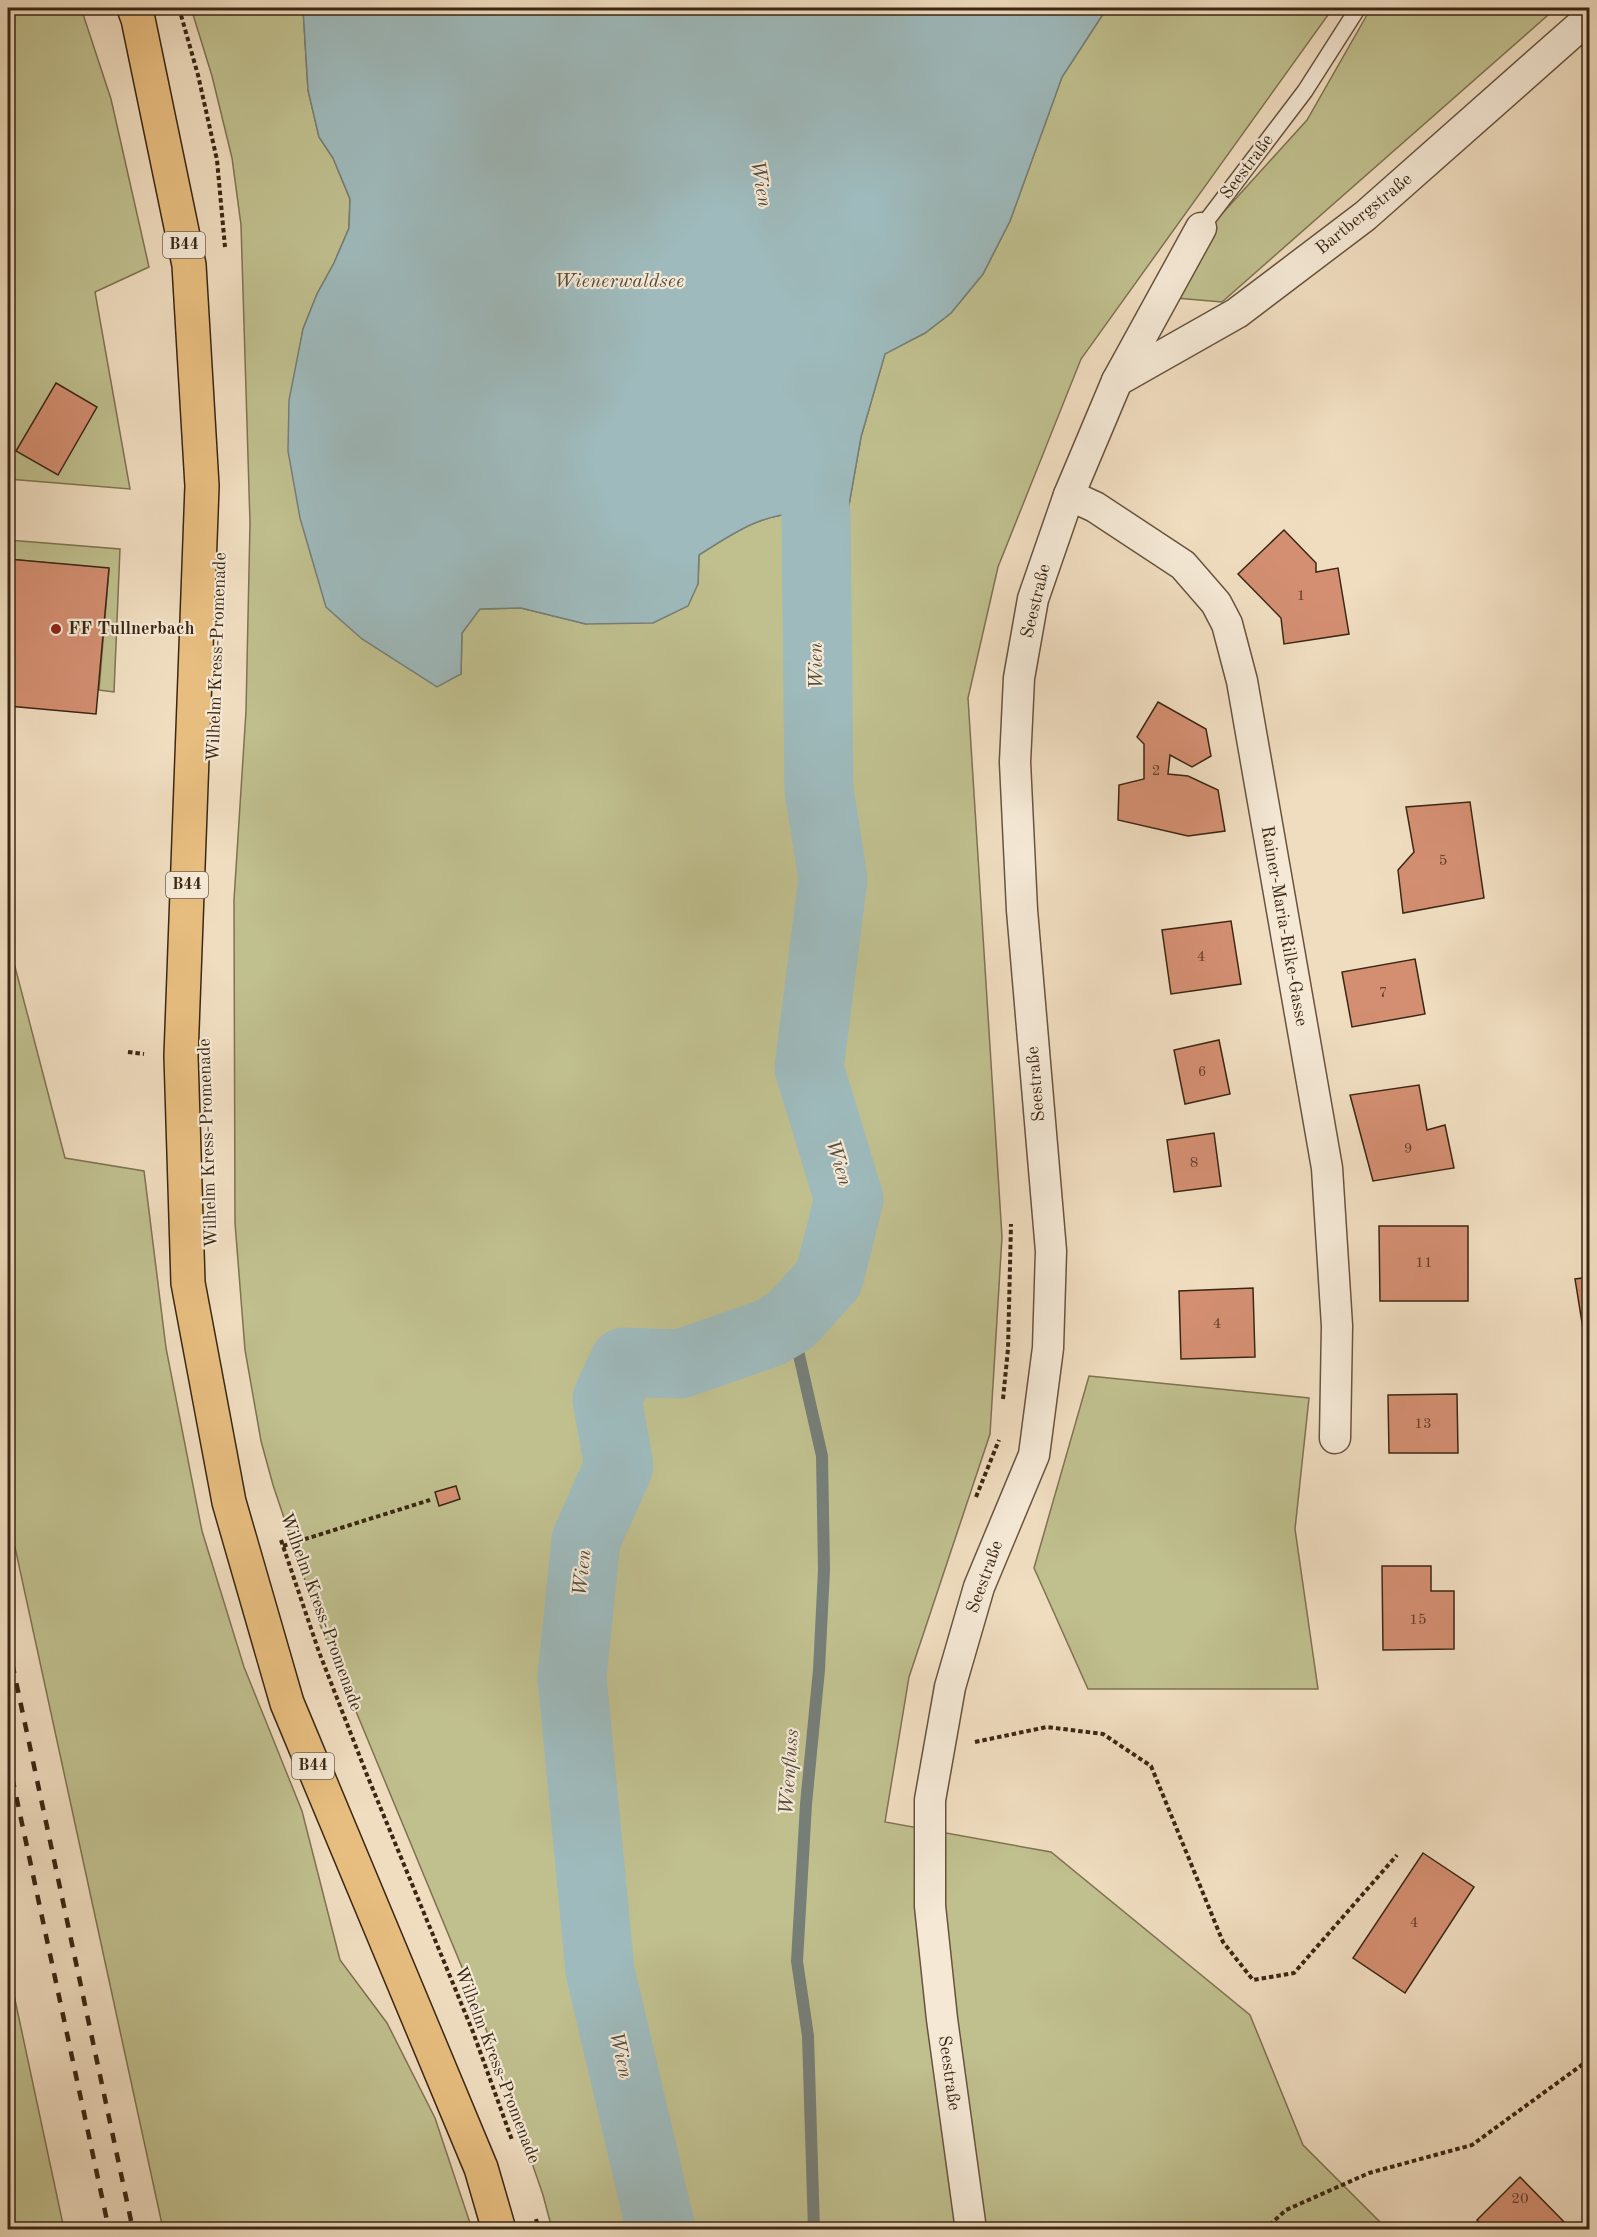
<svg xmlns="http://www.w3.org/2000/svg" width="1597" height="2237" viewBox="0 0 1597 2237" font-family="'Old Standard TT',serif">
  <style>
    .green { fill: #c0bf8e; stroke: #7e7350; stroke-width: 1.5 }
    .water { fill: #9ebabc; stroke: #767f78; stroke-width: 1.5 }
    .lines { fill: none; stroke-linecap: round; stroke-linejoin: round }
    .stream { stroke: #767f78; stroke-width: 12 }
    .river { stroke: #9ebabc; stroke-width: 69 }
    .building { fill: #d48f72; stroke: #3b2713; stroke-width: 1.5 }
    .lane-casing { stroke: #68543e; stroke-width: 18 }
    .street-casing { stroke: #68543e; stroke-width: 33 }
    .primary-casing { stroke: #3b2713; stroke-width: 36 }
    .path { stroke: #3b2713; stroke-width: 4; stroke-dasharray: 4.5 3; stroke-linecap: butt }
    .lane { stroke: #f5e9d6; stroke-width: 15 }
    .street { stroke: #f5e9d6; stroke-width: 30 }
    .primary { stroke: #e8be80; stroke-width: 33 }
    .rail { stroke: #3b2713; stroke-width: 4.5; stroke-dasharray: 10 10; stroke-linecap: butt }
    .poi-dot { fill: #8f2418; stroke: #f5e9d6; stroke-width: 2 }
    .labels { text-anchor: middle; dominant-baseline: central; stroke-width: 4.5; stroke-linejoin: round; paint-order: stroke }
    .number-label { font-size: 15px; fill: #61412b }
    .shield { fill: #f5e9d6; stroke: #73614e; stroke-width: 1.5 }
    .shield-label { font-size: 16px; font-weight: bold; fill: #3b2713 }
    .street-label { font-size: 18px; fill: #3b2713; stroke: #f5e9d6 }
    .poi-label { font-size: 18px; font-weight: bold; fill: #3b2713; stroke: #f5e9d6; text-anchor: start }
    .water-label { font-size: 20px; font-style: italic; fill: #544c3d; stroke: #f5e9d6 }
  </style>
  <rect width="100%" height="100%" fill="#f0ddc0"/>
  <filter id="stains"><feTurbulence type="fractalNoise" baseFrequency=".00333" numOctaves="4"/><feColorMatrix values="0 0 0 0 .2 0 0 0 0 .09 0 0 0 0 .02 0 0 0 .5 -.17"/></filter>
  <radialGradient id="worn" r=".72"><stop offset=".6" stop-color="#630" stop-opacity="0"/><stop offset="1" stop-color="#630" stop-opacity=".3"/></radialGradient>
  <g class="green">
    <path d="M8 8H81L111 99 149 267 95 292 130 489 8 479Z"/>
    <path d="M191 8H303L308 90 319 137 333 158 350 199 349 228 334 263 317 294 303 329 298 359 461 674 462 633 479 609 521 608 586 624 698 584 699 555C739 529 765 511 815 513 825 514 836 519 846 521L861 437 885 353 925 333 951 313 983 274 1010 221 1062 77 1107 8H1333L1081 359 998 567 968 698 1002 1237 990 1434 909 1677 885 1822 1051 1852 1250 2015 1303 2145 1387 2229H552L543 2195 478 2006 319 1622 273 1485 261 1441 245 1350 235 1223 234 900 246 711 250 523 241 225 232 158 212 76Z"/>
    <path d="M1371 8H1556L1222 302 1176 298 1210 227 1307 120Z"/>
    <path d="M8 540 120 549 114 692 99 690 109 569 8 559Z"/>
    <path d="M8 940 65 1158 144 1171 166 1348 202 1531 244 1667 302 1811 340 1960 387 2023 435 2118 472 2229H163L8 1515Z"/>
    <path d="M1089 1376 1309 1398 1295 1529 1318 1689H1088L1034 1568Z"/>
    <path d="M8 1967 64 2229H8Z"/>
  </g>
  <path class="water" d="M303 8H1107L1062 77 1010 221 983 274 951 313 925 333 885 354 861 437 846 522C836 519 825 514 815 513 766 511 739 529 699 555L698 584 688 606 653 623 586 624 521 608 480 609 462 633 461 674 437 687 362 639 326 607 300 518 288 451 289 400 303 329 317 294 334 263 349 228 350 199 333 158 319 137 308 90Z"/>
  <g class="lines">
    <path class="stream" d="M791 1320 822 1456 824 1570 819 1670 806 1804 797 1961 808 2036 814 2230"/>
    <path class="river" d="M661 2230 600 1971 572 1677 586 1540 619 1466 607 1399 624 1362 680 1364 769 1333 791 1320 829 1278 849 1199 809 1068 833 879 819 790 816 513 800 420"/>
  </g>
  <g class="building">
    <path d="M56 383 97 407 58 475 16 451Z"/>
    <path d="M1284 530 1316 563V572L1338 568 1349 634 1284 644 1281 618 1238 574Z"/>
    <path d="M8 559 109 568 96 714 8 706Z"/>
    <path d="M1158 702 1206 729 1211 756 1192 767 1170 755 1168 774 1188 776 1218 790 1225 831 1188 836 1118 820 1119 785 1144 779V744L1137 737Z"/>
    <path d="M1470 802 1484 898 1403 913 1398 870 1414 852 1406 807Z"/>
    <path d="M1231 921 1241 984 1171 994 1162 930Z"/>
    <path d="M1415 959 1425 1014 1352 1027 1342 972Z"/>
    <path d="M1219 1040 1230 1094 1185 1104 1174 1050Z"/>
    <path d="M1419 1085 1427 1130 1445 1125 1454 1168 1373 1181 1350 1095Z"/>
    <path d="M1214 1133 1221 1186 1174 1192 1167 1140Z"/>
    <path d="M1379 1226H1468V1301H1380Z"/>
    <path d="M1590 1277V1334L1584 1335 1575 1279Z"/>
    <path d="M1253 1288 1255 1357 1181 1359 1179 1291Z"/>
    <path d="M1457 1394 1458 1453H1389L1388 1395Z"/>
    <path d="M456 1486 460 1499 439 1506 435 1492Z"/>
    <path d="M1382 1566H1431V1591H1454V1649L1383 1650Z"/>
    <path d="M1423 1853 1474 1887 1405 1993 1353 1958Z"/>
    <path d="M1520 2177 1572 2230H1487L1477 2220Z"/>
  </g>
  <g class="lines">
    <g class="lane-casing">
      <path id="lane" d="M1201 228 1305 91 1358 8"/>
    </g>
    <g class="street-casing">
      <g id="street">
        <path d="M1117 381 1237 313 1365 216 1590 17"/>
        <path d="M1069 495 1095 507 1183 565 1216 603 1227 624 1242 681 1327 1168 1337 1326 1335 1438"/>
        <path d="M971 2230 942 2019 930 1906V1800L950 1687 979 1587 1034 1455 1048 1348 1051 1251 1022 910 1015 762 1019 678 1033 599 1069 495 1117 381 1201 228"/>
      </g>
    </g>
    <g class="primary-casing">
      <path id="primary" d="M134 8 138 19 189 265 202 486 181 1056 188 1283 229 1502 287 1703 481 2168 499 2230"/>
    </g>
    <g class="path">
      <path d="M179 8 198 75 217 160 225 247"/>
      <path d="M128 1052 144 1054"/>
      <path d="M1003 1399 1008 1349 1011 1224"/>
      <path d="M976 1497 999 1440"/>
      <path d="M281 1540 319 1652 367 1775 473 2032 512 2140"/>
      <path d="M283 1546 430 1500"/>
      <path d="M975 1742 1047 1727 1103 1734 1151 1766 1223 1942 1253 1980 1294 1973 1397 1855"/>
      <path d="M536 2219 539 2230"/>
      <path d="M1264 2230 1286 2210 1369 2173 1472 2145 1590 2059"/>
    </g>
    <use href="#lane" class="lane"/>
    <use href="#street" class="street"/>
    <use href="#primary" class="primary"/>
    <g class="rail">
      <path d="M8 1644 133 2230"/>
      <path d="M8 1758 109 2230"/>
    </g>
  </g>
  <circle class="poi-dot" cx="56" cy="629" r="6"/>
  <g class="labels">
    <g class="number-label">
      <text x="1301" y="596">1</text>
      <text x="1156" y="771">2</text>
      <text x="1443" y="861">5</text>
      <text x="1201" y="957">4</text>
      <text x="1383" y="993">7</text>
      <text x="1202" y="1072">6</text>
      <text x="1408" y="1149">9</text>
      <text x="1194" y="1163">8</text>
      <text x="1424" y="1263">11</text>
      <text x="1217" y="1324">4</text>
      <text x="1423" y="1424">13</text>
      <text x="1418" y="1620">15</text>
      <text x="1414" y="1923">4</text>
      <text x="1520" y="2199">20</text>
    </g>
    <g class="shield">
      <rect x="163" y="232" width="42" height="26" rx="4.5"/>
      <rect x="166" y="872" width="42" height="26" rx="4.5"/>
      <rect x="292" y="1753" width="42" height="26" rx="4.5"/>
    </g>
    <g class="shield-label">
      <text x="184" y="245">B44</text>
      <text x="187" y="885">B44</text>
      <text x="313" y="1766">B44</text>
    </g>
    <g class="street-label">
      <text transform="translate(1247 167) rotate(-53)">Seestraße</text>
      <text transform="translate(1364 214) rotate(-39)">Bartbergstraße</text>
      <text transform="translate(1036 601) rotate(-76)">Seestraße</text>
      <text transform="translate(217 657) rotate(-88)">Wilhelm Kress-Promenade</text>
      <text transform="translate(1284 926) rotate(80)">Rainer-Maria-Rilke-Gasse</text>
      <text transform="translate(1036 1084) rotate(-95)">Seestraße</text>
      <text transform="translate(208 1143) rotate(-92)">Wilhelm Kress-Promenade</text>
      <text transform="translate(985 1577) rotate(-70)">Seestraße</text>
      <text transform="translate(321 1612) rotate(70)">Wilhelm Kress-Promenade</text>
      <text transform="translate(497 2065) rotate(69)">Wilhelm Kress-Promenade</text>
      <text transform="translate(949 2073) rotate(82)">Seestraße</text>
    </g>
    <g class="poi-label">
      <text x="68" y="629">FF Tullnerbach</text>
    </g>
    <g class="water-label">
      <text transform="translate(760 184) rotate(80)">Wien</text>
      <text x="619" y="282">Wienerwaldsee</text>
      <text transform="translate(817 666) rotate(-91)">Wien</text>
      <text transform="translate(838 1163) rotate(73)">Wien</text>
      <text transform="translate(583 1573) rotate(-84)">Wien</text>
      <text transform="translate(790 1772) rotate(-86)">Wienfluss</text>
      <text transform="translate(620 2055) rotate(77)">Wien</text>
    </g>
  </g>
  <rect width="1597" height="2237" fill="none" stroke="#f0ddc0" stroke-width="30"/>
  <rect x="9" y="9" width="1579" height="2219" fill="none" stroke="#3b2713" stroke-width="3"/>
  <rect x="15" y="15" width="1567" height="2207" fill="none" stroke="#3b2713" stroke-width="1.5"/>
  <rect width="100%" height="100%" filter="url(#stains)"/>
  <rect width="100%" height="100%" fill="url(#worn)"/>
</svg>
